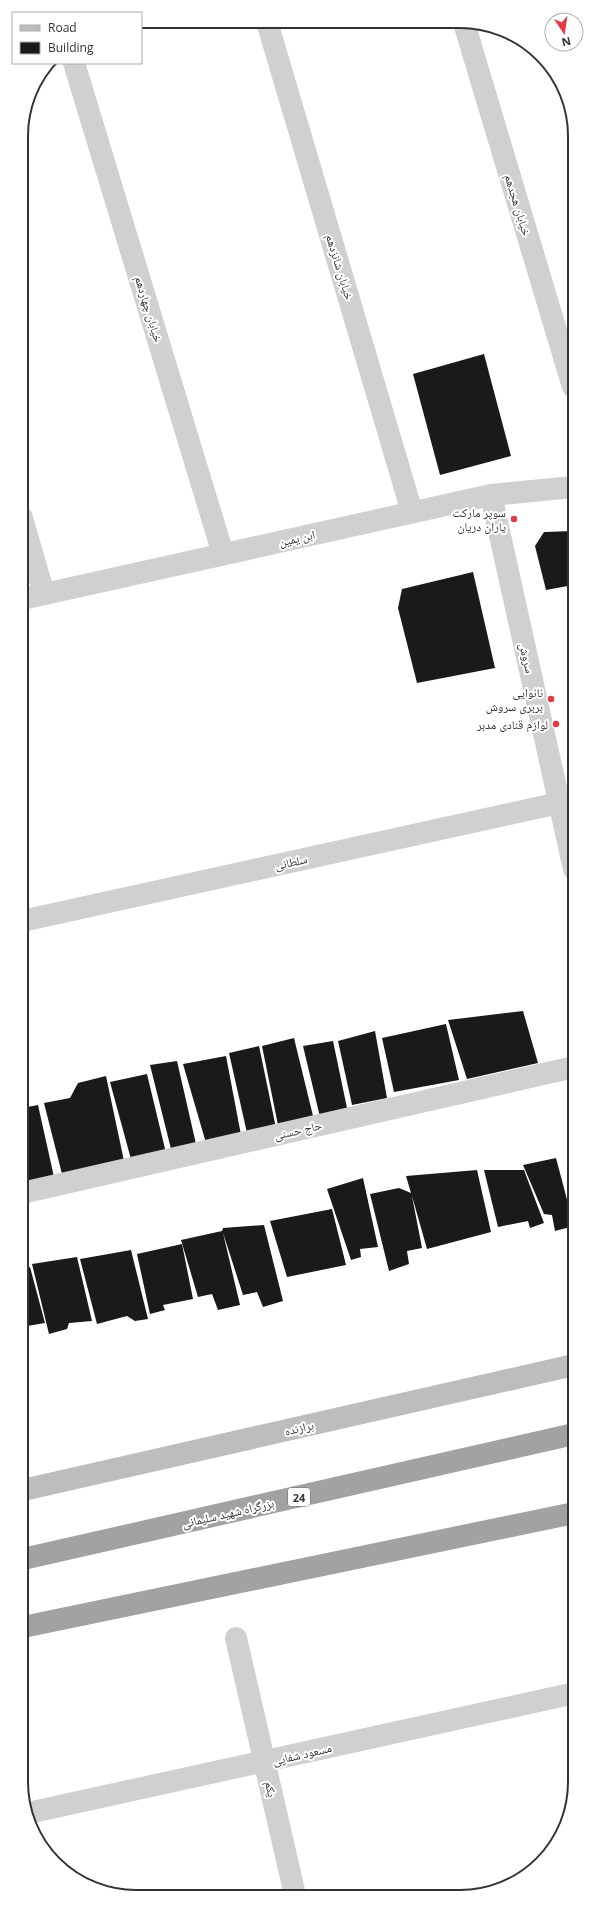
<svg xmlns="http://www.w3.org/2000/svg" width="596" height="1918" viewBox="0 0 596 1918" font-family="'Open Sans','Noto Naskh Arabic',sans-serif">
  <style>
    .building { fill: #1a1a1a }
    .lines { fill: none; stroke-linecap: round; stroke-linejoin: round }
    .minor { stroke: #d0d0d0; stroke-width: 22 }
    .secondary { stroke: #bdbdbd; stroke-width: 22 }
    .trunk { stroke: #a2a2a2; stroke-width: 22 }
    .poi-dot { fill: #e63946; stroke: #fff; stroke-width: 1.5 }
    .labels { text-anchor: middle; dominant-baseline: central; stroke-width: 4; stroke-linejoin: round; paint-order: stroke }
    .shield { fill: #fff; stroke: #707070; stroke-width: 1 }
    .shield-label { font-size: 11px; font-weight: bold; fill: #333 }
    .street-label { font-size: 12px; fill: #333; stroke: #fff }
    .poi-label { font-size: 12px; fill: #333; stroke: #fff; text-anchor: end }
    .rim { fill: none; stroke: #333; stroke-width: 2 }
  </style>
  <rect width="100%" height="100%" fill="#fff"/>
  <g class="building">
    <path d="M484 354 511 456 440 475 413 374Z"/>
    <path d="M573 531V585L546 590 535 546 544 532Z"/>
    <path d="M473 572 495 668 417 683 398 608 402 589Z"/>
    <path d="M523 1011 538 1063 467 1079 448 1020Z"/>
    <path d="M446 1024 459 1080 394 1092 382 1038Z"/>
    <path d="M375 1031 387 1098 352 1105 338 1041Z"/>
    <path d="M294 1038 313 1116 278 1125 262 1046Z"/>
    <path d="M333 1041 347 1108 320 1117 303 1046Z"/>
    <path d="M259 1046 276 1128 247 1133 229 1053Z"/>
    <path d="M226 1056 241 1135 206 1143 183 1064Z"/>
    <path d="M177 1061 196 1144 171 1149 150 1065Z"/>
    <path d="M147 1074 166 1153 132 1163 110 1082Z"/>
    <path d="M106 1076 124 1161 62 1174 44 1103 70 1098 78 1083Z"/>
    <path d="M38 1105 54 1177 22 1184V1108Z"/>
    <path d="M556 1158 574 1226 555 1231 552 1215 544 1214 523 1165Z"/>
    <path d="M477 1170 491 1232 427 1249 412 1196 422 1248 407 1251 409 1264 389 1271 370 1194 399 1188 411 1193 406 1176Z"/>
    <path d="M484 1170H524L544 1223 530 1228 528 1221 498 1227Z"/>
    <path d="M363 1178 378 1247 360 1249 361 1257 351 1260 327 1189Z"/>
    <path d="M332 1209 346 1265 287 1277 270 1221Z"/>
    <path d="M264 1225 283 1301 263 1307 257 1292 243 1295 223 1233 240 1305 218 1310 212 1294 198 1297 181 1240 222 1231 223 1228Z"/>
    <path d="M182 1244 193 1299 163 1305 165 1310 150 1314 137 1254Z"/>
    <path d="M131 1250 148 1319 135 1321 127 1316 97 1324 80 1259Z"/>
    <path d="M77 1257 92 1321 69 1323 67 1329 49 1334 32 1264Z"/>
    <path d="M30 1267 45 1323 27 1326 29 1337 23 1339V1268Z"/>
  </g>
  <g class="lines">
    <g class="minor">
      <path d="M267 22 412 512"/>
      <path d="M464 23 573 387"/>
      <path d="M74 63 223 554"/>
      <path d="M491 495 574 869"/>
      <path d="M22 518 44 594"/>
      <path d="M22 599 491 495 573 487"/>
      <path d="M22 921 559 803 574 802"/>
      <path d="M22 1193 574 1067"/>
      <path d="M236 1638 295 1895"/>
      <path d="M28 1813 575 1693"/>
    </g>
    <path class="secondary" d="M23 1490 574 1365"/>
    <g class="trunk">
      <path d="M23 1559 574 1434"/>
      <path d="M23 1627 574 1513"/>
    </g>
  </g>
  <g class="poi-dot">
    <circle cx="514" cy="519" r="4"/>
    <circle cx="551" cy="699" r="4"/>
    <circle cx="556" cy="724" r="4"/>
  </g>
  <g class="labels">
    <rect class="shield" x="288" y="1488" width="22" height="18" rx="3"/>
    <g class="shield-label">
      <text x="299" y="1497">24</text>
    </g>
    <g class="street-label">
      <text transform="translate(518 205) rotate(73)">خیابان هجدهم</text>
      <text transform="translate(340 267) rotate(73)">خیابان شانزدهم</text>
      <text transform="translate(149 309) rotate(73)">خیابان چهاردهم</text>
      <text transform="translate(297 538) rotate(-13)">ابن یمین</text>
      <text transform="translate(527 658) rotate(77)">سروش</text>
      <text transform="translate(291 862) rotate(-12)">سلطانی</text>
      <text transform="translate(298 1130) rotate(-13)">حاج حسنی</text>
      <text transform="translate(299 1428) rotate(-13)">برازنده</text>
      <text transform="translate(228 1513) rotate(-13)">بزرگراه شهید سلیمانی</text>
      <text transform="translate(302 1754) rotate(-13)">مسعود شفاپی</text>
      <text transform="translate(271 1789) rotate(78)">یکم</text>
    </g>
    <g class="poi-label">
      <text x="506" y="512">سوپر مارکت<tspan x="506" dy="14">یاران دریان</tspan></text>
      <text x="543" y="692">نانوایی<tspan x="543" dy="14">بربری سروش</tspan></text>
      <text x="548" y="724">لوازم قنادى مدبر</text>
    </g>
  </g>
  <path d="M0 0H596V1918H0ZM136 28H460A108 108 0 0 1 568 136V1782A108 108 0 0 1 460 1890H136A108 108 0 0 1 28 1782V136A108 108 0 0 1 136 28Z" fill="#fff" fill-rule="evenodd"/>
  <path class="rim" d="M136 28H460A108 108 0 0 1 568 136V1782A108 108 0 0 1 460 1890H136A108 108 0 0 1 28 1782V136A108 108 0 0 1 136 28Z"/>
  <rect x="12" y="12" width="130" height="52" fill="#ffffff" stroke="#adadad"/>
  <rect x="20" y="25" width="20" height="6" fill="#bdbdbd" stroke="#adadad"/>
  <text x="48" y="32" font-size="12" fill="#333333">Road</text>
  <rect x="20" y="42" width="20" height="12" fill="#1a1a1a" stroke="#adadad"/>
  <text x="48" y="52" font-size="12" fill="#333333">Building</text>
  <g transform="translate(564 32) rotate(167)"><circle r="19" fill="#ffffff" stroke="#adadad"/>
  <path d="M0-3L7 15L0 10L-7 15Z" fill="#e63946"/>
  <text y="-6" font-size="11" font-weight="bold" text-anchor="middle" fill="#333333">N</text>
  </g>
</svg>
